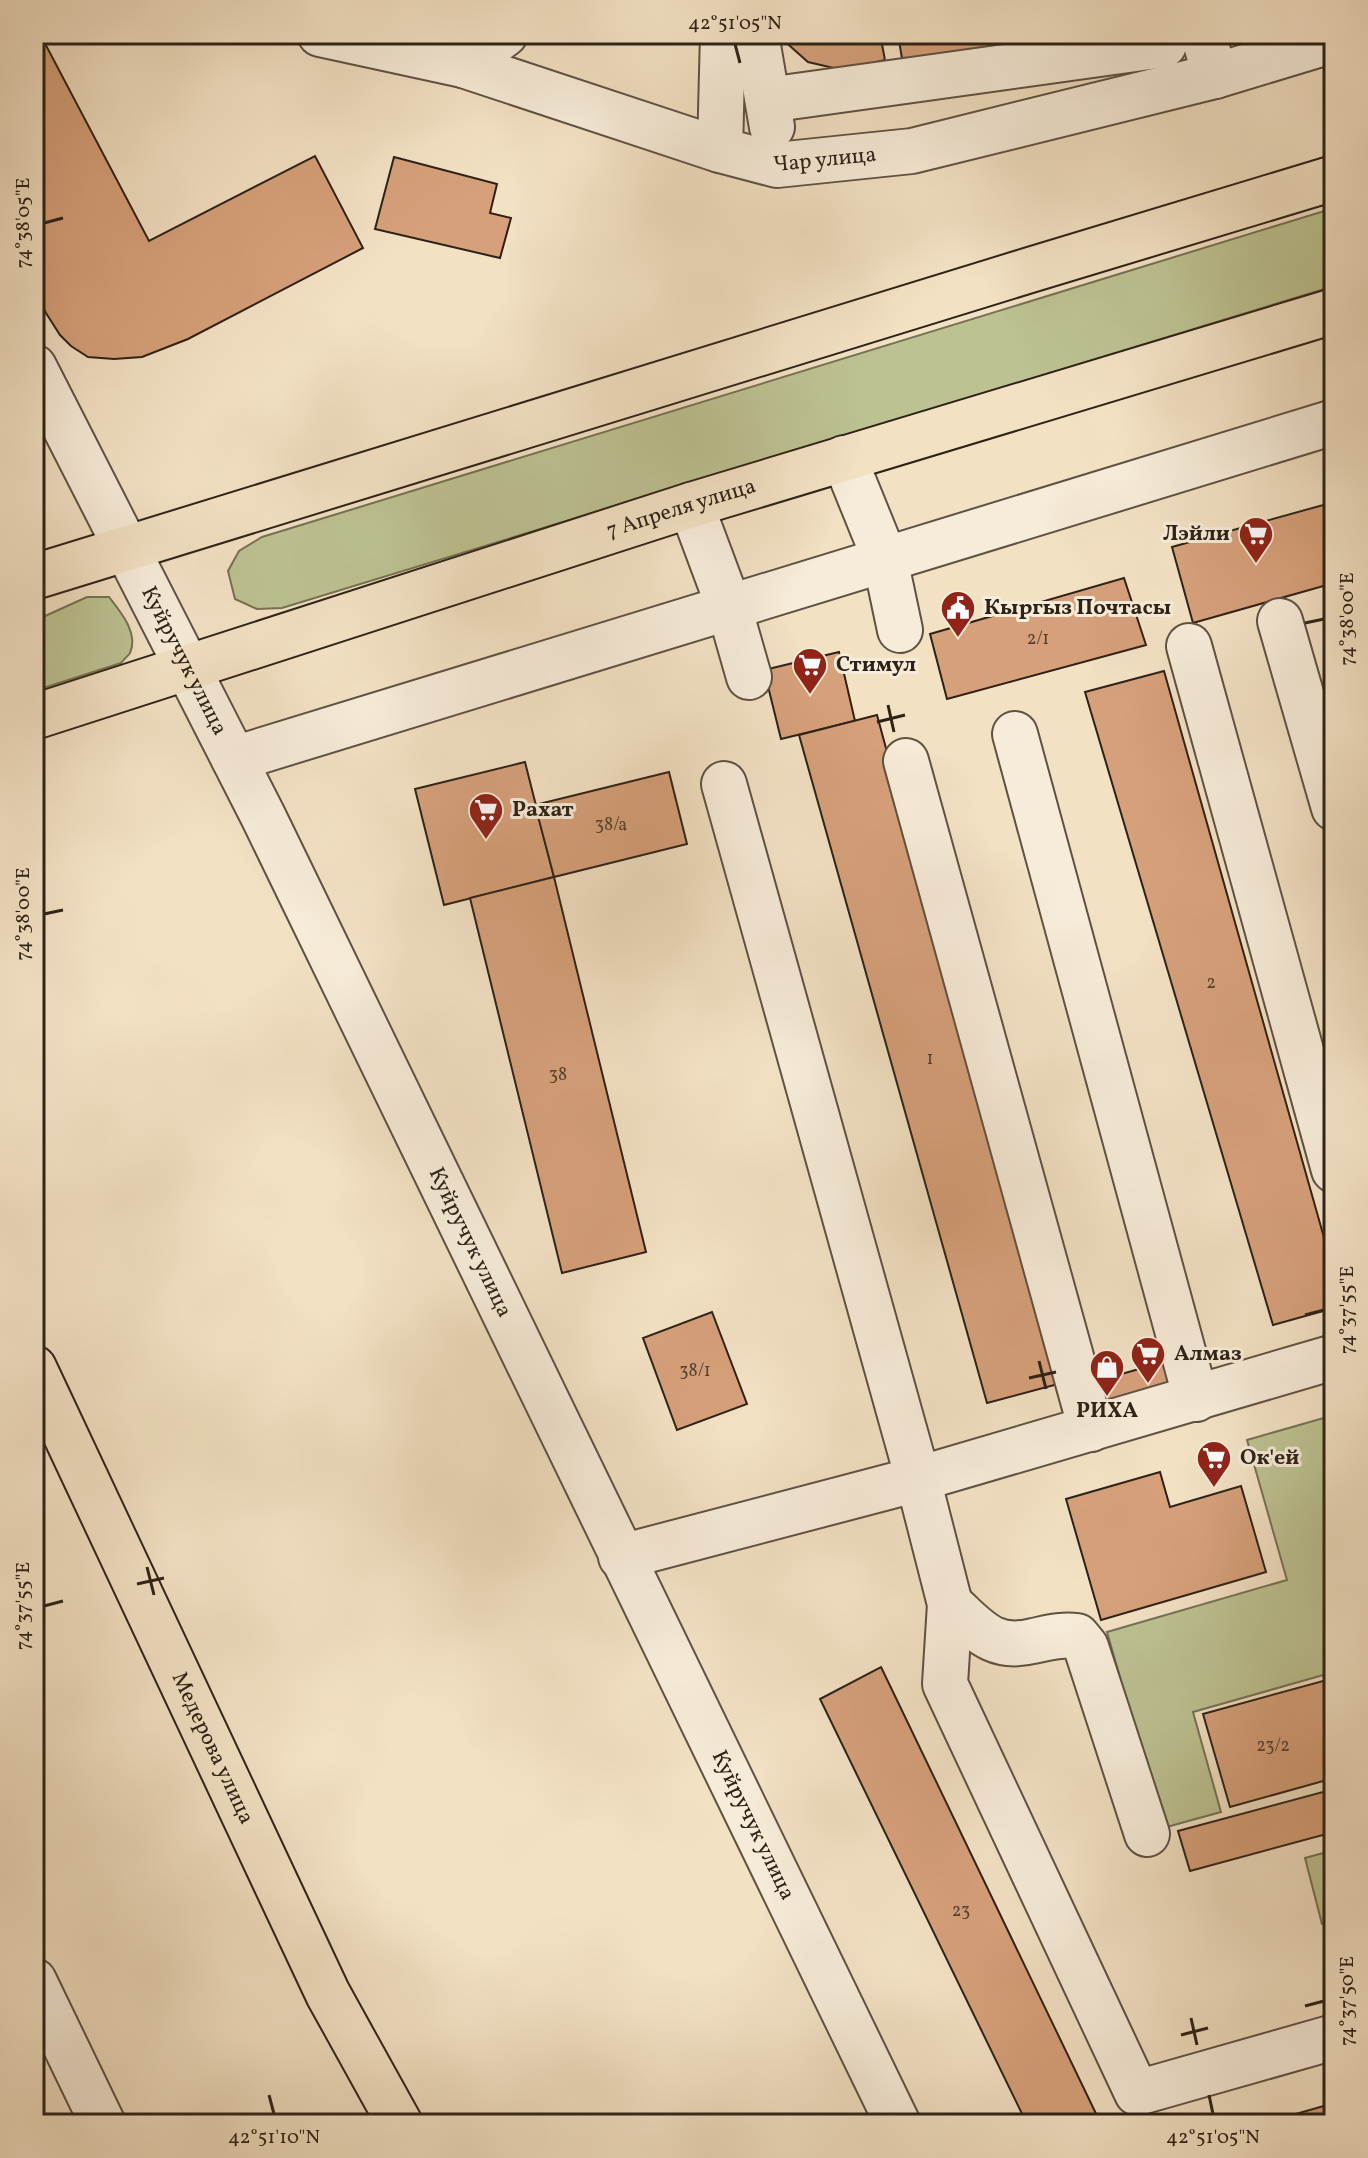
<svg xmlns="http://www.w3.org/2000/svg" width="1368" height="2158" viewBox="0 0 1368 2158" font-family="Vollkorn,serif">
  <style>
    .green { fill: #bdc292; stroke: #757255; stroke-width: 2 }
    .building { fill: #d6a07a; stroke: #2d2218; stroke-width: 2 }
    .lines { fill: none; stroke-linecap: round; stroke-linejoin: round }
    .minor-casing { stroke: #5e5243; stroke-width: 48 }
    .major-casing { stroke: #2d2218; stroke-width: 48 }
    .minor { stroke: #f7ecd9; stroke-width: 44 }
    .major { stroke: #f3e1c4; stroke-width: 44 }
    .ticks { fill: none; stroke: #2d2218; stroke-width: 3 }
    .labels { text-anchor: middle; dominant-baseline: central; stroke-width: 6; stroke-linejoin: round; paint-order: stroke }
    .number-label { font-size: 18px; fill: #574230 }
    .street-label { font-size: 22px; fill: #2d2218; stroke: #f7ecd9 }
    .poi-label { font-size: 22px; font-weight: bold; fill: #2d2218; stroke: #f7ecd9; text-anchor: start }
    .neatline { fill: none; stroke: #2d2218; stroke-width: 3 }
    .ticks-label { font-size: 20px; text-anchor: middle; fill: #2d2218 }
  </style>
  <rect width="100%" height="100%" fill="#f3e1c4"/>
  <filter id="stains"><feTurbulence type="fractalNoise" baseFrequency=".0025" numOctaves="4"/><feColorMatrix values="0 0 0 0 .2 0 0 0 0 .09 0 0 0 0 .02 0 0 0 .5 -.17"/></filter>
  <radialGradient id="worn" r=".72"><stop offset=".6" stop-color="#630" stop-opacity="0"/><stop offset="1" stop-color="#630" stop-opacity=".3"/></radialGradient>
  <g class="green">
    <path d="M1334 208V286L282 608 257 609 235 599 228 571 239 551 262 537Z"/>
    <path d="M87 597H109C120 611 139 633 130 653 130 654 122 661 121 663L34 691V621Z"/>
    <path d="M1334 1415V1501L1324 1505 1334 1541V1672L1193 1712 1221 1812 1163 1828 1107 1632 1287 1580 1247 1440Z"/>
    <path d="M1334 1850V1921L1322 1924 1305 1858Z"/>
  </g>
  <g class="building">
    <path d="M34 34H40L149 241 315 156 363 248 188 339 142 357 114 359 88 357 71 346 60 335 46 313 34 290Z"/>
    <path d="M780 34H880L885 60 842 70 808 62 782 39Z"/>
    <path d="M902 34H1112L904 70 898 35Z"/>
    <path d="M394 157 497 184 490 213 511 218 500 258 375 229Z"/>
    <path d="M1334 502V583L1193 623 1172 547Z"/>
    <path d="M1124 578 1146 645 947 699 930 634Z"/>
    <path d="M839 652 855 721 781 739 764 670Z"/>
    <path d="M1164 671 1334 1273V1308L1273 1325 1085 692Z"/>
    <path d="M877 715 1058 1384 987 1403 799 735Z"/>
    <path d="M525 762 554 877 444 905 415 789Z"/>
    <path d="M669 772 687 844 554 877 535 805Z"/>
    <path d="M554 877 646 1252 562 1273 470 898Z"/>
    <path d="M712 1312 747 1404 677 1430 643 1338Z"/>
    <path d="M1167 1361 1177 1396 1093 1420 1083 1385Z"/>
    <path d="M1160 1472 1170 1507 1241 1486 1266 1572 1101 1620 1066 1499Z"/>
    <path d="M881 1667 1101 2124H1027L820 1699Z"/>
    <path d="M1334 1678V1778L1230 1807 1203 1714Z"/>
    <path d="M1334 1789V1832L1190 1871 1178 1831Z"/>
    <path d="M1334 2103V2124H1261Z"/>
  </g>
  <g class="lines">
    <g class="minor-casing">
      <g id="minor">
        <path id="s1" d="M320 34 463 65 720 150 777 165 912 151 1215 76 1334 40"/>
        <path d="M756 34 772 127"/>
        <path d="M1203 34 1215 76"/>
        <path d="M463 65 505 34"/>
        <path d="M768 100 1164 45"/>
        <path d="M720 150 723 34"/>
        <path id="s2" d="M34 367 263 816 898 2124"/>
        <path d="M844 458 885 559 900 630"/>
        <path d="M691 505 729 607 749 677"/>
        <path d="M1280 621 1334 808"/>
        <path d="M1189 646 1334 1170"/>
        <path d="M1015 734 1196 1399"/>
        <path d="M234 759 1334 422"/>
        <path d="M906 761 1091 1429"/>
        <path d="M724 784 918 1479 950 1604 945 1684 1137 2093 1334 2037"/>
        <path d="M621 1557 918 1479 1334 1357"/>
        <path d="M950 1604C978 1629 992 1651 1033 1641 1048 1638 1061 1634 1077 1636L1086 1647 1147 1834"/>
        <path d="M34 1981 103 2124"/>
      </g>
    </g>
    <g class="major-casing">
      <g id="major">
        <path d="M34 577 1030 270 1334 178"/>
        <path id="s3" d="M34 717 691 505 1334 311"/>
        <path id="s4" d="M34 1368 328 1994 400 2124"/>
      </g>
    </g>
    <use href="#minor" class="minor"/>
    <use href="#major" class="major"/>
  </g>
  <path class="ticks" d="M735 44 740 63M44 223 63 218M1305 623 1324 619M888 705 894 732M877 722 905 715M44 914 63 910M1305 1315 1324 1310M1039 1361 1046 1389M1029 1378 1056 1372M147 1567 154 1595M137 1584 164 1578M44 1606 63 1601M1305 2006 1324 2001M1191 2018 1197 2045M1181 2035 1208 2028M269 2095 274 2114M1209 2095 1213 2114"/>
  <defs>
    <g id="supermarket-pin" transform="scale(1.8)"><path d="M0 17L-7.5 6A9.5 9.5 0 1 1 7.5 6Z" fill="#8f2418" stroke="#f7ecd9"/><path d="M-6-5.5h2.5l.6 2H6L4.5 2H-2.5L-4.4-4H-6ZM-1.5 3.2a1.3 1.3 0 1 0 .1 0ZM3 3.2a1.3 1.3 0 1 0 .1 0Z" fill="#fff"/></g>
    <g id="civic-pin" transform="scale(1.8)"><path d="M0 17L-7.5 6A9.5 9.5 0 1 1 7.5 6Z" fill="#8f2418" stroke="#f7ecd9"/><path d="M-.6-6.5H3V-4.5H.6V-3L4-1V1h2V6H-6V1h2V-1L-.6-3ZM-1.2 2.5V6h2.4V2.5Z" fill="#fff"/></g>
    <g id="shop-pin" transform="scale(1.8)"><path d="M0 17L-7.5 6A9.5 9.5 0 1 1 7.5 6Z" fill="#8f2418" stroke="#f7ecd9"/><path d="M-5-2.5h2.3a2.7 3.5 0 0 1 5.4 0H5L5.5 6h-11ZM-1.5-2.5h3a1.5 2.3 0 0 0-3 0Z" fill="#fff"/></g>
  </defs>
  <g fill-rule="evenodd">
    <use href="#supermarket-pin" x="1256" y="534"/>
    <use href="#civic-pin" x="958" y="608"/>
    <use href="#supermarket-pin" x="810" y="665"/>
    <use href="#supermarket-pin" x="486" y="810"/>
    <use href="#supermarket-pin" x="1148" y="1354"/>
    <use href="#shop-pin" x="1107" y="1367"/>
    <use href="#supermarket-pin" x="1214" y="1458"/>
  </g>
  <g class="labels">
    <g class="number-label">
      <text x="1038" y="639">2/1</text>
      <text x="611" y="825">38/а</text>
      <text x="1211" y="983">2</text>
      <text x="930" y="1059">1</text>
      <text x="558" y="1075">38</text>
      <text x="695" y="1371">38/1</text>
      <text x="1273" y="1746">23/2</text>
      <text x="961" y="1911">23</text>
    </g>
    <g class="street-label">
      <text stroke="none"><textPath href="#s1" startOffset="524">Чар улица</textPath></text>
      <text stroke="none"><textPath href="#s3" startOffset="680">7 Апреля улица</textPath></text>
      <text stroke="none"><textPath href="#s2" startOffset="330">Куйручук улица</textPath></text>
      <text stroke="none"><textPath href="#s2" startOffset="978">Куйручук улица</textPath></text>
      <text stroke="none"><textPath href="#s4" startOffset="420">Медерова улица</textPath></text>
      <text stroke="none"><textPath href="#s2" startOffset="1626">Куйручук улица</textPath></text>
    </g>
    <g class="poi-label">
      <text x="1230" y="534" text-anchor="end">Лэйли</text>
      <text x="984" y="608">Кыргыз Почтасы</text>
      <text x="836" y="665">Стимул</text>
      <text x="512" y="810">Рахат</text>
      <text x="1174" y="1354">Алмаз</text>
      <text x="1107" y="1411" text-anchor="middle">РИХА</text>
      <text x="1240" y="1458">Ок'ей</text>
    </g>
  </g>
  <rect width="1368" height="2158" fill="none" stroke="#f3e1c4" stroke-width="88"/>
  <rect x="44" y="44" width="1280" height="2070" class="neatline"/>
  <g class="ticks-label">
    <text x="735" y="29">42°51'05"N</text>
    <text transform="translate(22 223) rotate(-90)" y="7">74°38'05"E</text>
    <text transform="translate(1346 619) rotate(-90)" y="7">74°38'00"E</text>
    <text transform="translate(22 914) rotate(-90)" y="7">74°38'00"E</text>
    <text transform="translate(1346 1310) rotate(-90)" y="7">74°37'55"E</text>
    <text transform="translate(22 1606) rotate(-90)" y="7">74°37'55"E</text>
    <text transform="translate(1346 2001) rotate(-90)" y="7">74°37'50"E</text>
    <text x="274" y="2143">42°51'10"N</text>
    <text x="1213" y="2143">42°51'05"N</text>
  </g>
  <rect width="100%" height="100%" filter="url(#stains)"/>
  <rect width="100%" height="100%" fill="url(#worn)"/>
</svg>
